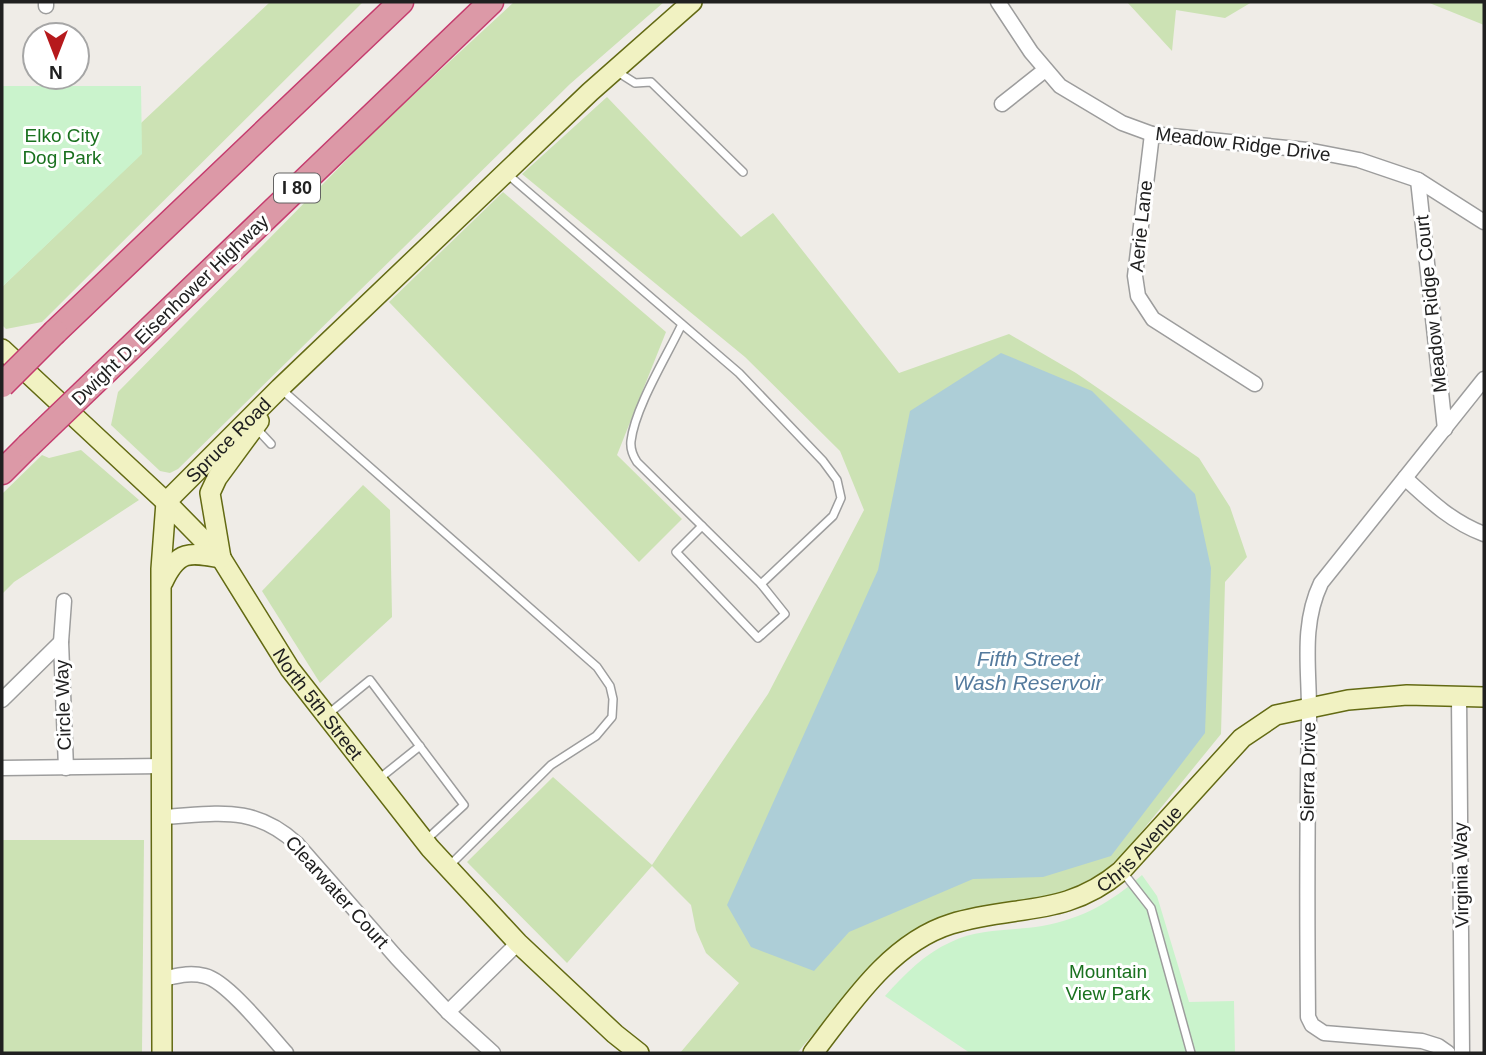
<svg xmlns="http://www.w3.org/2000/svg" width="1486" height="1055" viewBox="0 0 1486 1055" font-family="Arial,sans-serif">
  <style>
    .grass { fill: #cce2b4 }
    .park { fill: #caf3cc }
    .water { fill: #adced7 }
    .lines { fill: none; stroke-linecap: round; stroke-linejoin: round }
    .lane-casing { stroke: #9d9d9d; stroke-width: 10 }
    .street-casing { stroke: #9d9d9d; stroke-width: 17 }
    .secondary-casing { stroke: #636a13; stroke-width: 22 }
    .highway-casing { stroke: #c53c6e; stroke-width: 27 }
    .lane { stroke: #fff; stroke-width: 7 }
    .street { stroke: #fff; stroke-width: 14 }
    .secondary { stroke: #f1f2c2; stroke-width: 19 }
    .highway { stroke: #dc99a7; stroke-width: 24 }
    .highway-bridge-casing { stroke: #c53c6e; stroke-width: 27; stroke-linecap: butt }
    .highway-bridge { stroke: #dc99a7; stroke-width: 24 }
    .labels { text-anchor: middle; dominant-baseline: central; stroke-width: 6; stroke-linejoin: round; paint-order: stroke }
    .shield { fill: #fff; stroke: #636363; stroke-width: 2 }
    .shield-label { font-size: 18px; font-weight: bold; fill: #202020 }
    .park-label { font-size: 19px; fill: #1a711f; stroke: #fff }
    .street-label { font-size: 19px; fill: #202020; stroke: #fff }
    .water-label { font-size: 21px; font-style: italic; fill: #547a9d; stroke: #fff }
  </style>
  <rect width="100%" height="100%" fill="#efece7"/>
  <g class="grass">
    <path d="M270 2H363L42 322 6 329 2 325V287L141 154V123Z"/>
    <path d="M514 2H664L570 84 178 469 170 473 160 471 111 425 118 392 382 124Z"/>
    <path d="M1127 2H1252L1225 18 1176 10 1172 51Z"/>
    <path d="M1427 2H1484V25Z"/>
    <path d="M607 97 741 237 773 213 899 373 1009 334 1076 373 1199 458 1230 507 1247 557 1225 582 1221 734 1125 852 1103 872 1057 897 952 915 922 926 893 947 855 986 797 1053H680L739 983 706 953 696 930 691 905 652 866 567 963 467 862 553 777 652 865 768 694 864 510 840 451 745 357 522 174Z"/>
    <path d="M503 192 666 332 617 455 682 519 639 562 389 302Z"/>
    <path d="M81 450 139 500 14 582 2 594V494L42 455 49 458Z"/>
    <path d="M363 485 390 510 392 617 320 683 262 591Z"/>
    <path d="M2 840H144L142 1053H2Z"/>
  </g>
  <g class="park">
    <path d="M2 86H141L142 154 2 287Z"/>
    <path d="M1142 875 1157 896 1189 1002 1234 1001 1235 1053H970L885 996C905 974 924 954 951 942 979 928 1012 931 1042 926 1084 918 1110 903 1142 875Z"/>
  </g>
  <path class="water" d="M1001 353 1092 391 1195 494 1211 568 1205 733 1111 856 1043 877 973 879 849 932 814 971 751 947 727 905 878 570 910 411Z"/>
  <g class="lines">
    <g class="lane-casing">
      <g id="lane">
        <path d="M616 71 635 83 651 82 743 172"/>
        <path d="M506 173 739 373 823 461 837 480 841 498 833 516 761 584 637 462C633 456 630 450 631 441 635 407 667 356 682 324"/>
        <path d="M281 389 597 667 610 686 613 699 612 717 596 736 551 765 448 867"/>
        <path d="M257 429 271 444"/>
        <path d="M702 526 676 552 758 638 785 614 761 584"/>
        <path d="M327 715 370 680 464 805 426 840"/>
        <path d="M380 778 420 746"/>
        <path d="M1122 871 1151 908 1191 1053"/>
      </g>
    </g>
    <g class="street-casing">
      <g id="street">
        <path d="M46 2V6"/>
        <path d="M998 2 1031 52 1060 86 1122 123 1152 134 1307 150 1359 160 1418 180 1484 222"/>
        <path d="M1002 104 1045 70"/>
        <path d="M1152 134 1135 276 1138 296 1153 319 1255 384"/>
        <path d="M1418 180 1445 429"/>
        <path d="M1405 478C1430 501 1452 522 1484 534"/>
        <path d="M64 601 61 642 66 768"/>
        <path d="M1459 697 1462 1053"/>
        <path d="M2 700 61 642"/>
        <path d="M2 768 162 766"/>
        <path d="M162 817C217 814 253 804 297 844L397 958 448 1012 493 1053"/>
        <path d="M162 979C177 976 189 972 205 976 227 981 269 1034 286 1053"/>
        <path d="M448 1012 518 943"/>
        <path d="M1448 1053 1438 1046 1422 1041 1324 1033 1312 1025 1308 1017C1307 917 1307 818 1309 719 1310 672 1300 627 1321 583L1484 379"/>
      </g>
    </g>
    <g class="secondary-casing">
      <g id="secondary">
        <path id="s1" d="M2 349 166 502 221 558 290 669 430 848 518 943 615 1034 639 1053"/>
        <path d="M221 558 210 493 217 478 259 421"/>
        <path d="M163 582C178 550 189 552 221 558"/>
        <path id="s2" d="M162 1053 161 569 166 502 280 388 590 92 692 2"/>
        <path id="s3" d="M813 1053C850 1005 890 943 951 924 1016 904 1065 918 1121 871L1242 738 1276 715 1348 700 1407 695 1484 697"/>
      </g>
    </g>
    <g class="highway-casing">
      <g id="highway">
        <path d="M55 332 401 2"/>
        <path d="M103 374 491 2"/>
        <path d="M2 472 28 446"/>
      </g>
    </g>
    <use href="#lane" class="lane"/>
    <use href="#street" class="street"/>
    <use href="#secondary" class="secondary"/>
    <use href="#highway" class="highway"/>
    <g class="highway-bridge-casing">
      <g id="highway-bridge">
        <path d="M2 385 55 332"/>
        <path d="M28 446 103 374"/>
      </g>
    </g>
    <use href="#highway-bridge" class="highway-bridge"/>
  </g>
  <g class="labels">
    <rect class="shield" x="274" y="173.5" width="46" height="29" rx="5"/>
    <g class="shield-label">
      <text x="297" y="188">I 80</text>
    </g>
    <g class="park-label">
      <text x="62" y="135">Elko City<tspan x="62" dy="22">Dog Park</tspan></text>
      <text x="1108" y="971">Mountain<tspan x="1108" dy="22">View Park</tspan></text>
    </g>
    <g class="street-label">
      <text transform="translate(1243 144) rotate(7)">Meadow Ridge Drive</text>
      <text transform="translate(1141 226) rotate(-84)">Aerie Lane</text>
      <text transform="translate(1431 304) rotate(-96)">Meadow Ridge Court</text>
      <text transform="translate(170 310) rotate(-44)">Dwight D. Eisenhower Highway</text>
      <text stroke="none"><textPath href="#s2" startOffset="639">Spruce Road</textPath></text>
      <text stroke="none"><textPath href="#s1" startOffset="478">North 5th Street</textPath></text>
      <text transform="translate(63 705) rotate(-92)">Circle Way</text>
      <text transform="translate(1308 772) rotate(-89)">Sierra Drive</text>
      <text stroke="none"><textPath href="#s3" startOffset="401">Chris Avenue</textPath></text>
      <text transform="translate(1461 875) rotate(-91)">Virginia Way</text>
      <text transform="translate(337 892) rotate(48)">Clearwater Court</text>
    </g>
    <g class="water-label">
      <text x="1028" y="658">Fifth Street<tspan x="1028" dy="24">Wash Reservoir</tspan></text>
    </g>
  </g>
  <rect width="1486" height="1055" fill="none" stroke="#202020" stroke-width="7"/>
  <g transform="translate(56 56) rotate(180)"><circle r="33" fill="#ffffff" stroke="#a6a6a6" stroke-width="2"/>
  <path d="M0-5L12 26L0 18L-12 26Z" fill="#b6191c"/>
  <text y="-10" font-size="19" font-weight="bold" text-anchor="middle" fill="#202020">N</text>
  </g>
</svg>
